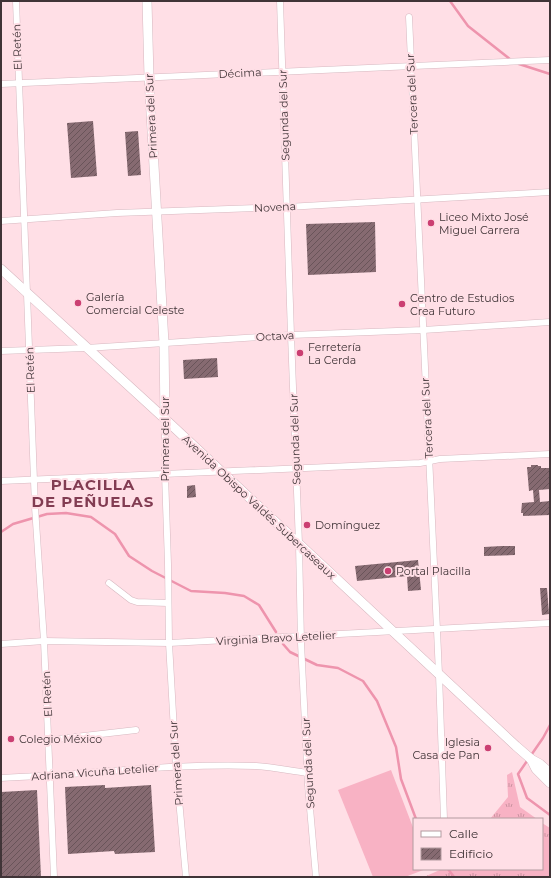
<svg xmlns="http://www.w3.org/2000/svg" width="551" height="878" viewBox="0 0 551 878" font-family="Montserrat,sans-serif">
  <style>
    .grass { fill: url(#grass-tufts) }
    .pitch { fill: #f8b2c4 }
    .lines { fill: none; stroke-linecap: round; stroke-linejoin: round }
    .stream { stroke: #ee94ad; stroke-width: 2.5 }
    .building { fill: url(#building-hatch) }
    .street-casing { stroke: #d7b8c0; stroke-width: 7 }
    .secondary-casing { stroke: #d7b8c0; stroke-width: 10 }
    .street { stroke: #fff; stroke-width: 6 }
    .secondary { stroke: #fff; stroke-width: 9 }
    .poi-dot { fill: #cb3f72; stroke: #ffdfe6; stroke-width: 1.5 }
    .labels { text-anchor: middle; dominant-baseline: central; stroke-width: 4; stroke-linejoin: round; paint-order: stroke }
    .street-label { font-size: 11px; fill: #403437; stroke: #ffdfe6 }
    .poi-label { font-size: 11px; fill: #403437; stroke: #ffdfe6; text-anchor: start }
    .district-label { font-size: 15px; font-weight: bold; letter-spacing: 1px; fill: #823c52; stroke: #ffdfe6 }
  </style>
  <defs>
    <pattern id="grass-tufts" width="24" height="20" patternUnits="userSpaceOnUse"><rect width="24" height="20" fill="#f8b2c4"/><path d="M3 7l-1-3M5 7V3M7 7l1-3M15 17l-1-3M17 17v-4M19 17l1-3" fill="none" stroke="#ca92a0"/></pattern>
    <pattern id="building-hatch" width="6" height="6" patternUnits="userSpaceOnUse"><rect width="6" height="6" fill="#866a71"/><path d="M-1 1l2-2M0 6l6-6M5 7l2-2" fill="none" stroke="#695459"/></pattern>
  </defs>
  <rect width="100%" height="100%" fill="#ffdfe6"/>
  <g class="grass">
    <path d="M512 772 520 807 537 819H490L508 797 507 775Z"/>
    <path d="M542 823 550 828V877H424L442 869H542Z"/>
  </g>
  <g class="pitch">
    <path d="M391 770 414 830V869H426L405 877H373L338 790Z"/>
    <path d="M542 834 550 842V877H537L533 869H542Z"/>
  </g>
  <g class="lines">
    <g class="stream">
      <path d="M450 1 468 26 511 60"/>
      <path d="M519 64 550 74"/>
      <path d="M1 532 13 524 47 514 66 513 91 517 115 534 129 556 152 571 191 591 225 593 244 596 259 605 276 632"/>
      <path d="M283 644 290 652 317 665 338 668 363 681 377 701 396 747 401 779 416 819"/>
      <path d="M550 725 543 738 518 774 527 798 550 815"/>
      <path d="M448 869 454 877"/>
    </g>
  </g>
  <g class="building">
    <path d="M93 121 97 176 71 178 67 123Z"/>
    <path d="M138 131 141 175 128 176 125 132Z"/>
    <path d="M375 222 376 272 308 275 306 224Z"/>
    <path d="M217 358 218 377 184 379 183 360Z"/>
    <path d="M531 465H538V466H541V468H550V489L539 490 540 502 550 501V515L523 516V513H521L522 503 534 502 533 490 529 491 527 467H531Z"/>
    <path d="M195 485 196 497 187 498V486Z"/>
    <path d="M502 546H515V555L484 556V547Z"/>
    <path d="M418 560 421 590 408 591 407 576 357 581 355 566Z"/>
    <path d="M540 588H547L549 614 542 615Z"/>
    <path d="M105 785V788L151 785 155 852 115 854 114 851 68 854 65 787Z"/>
    <path d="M37 790 41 877H1V792Z"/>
  </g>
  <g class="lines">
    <g class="street-casing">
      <g id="street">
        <path d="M16 1 35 507 44 641 54 877"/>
        <path d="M280 1 291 335 299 544 301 643 308 785 316 877"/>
        <path d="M409 17 439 674 444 819"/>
        <path d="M1 84 550 60"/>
        <path d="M1 221 117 213 287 207 550 192"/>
        <path d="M1 351 86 348 291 335 423 330 550 322"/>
        <path d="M165 419V474L168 564 169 643 176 766 186 877"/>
        <path d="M1 481 420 463 440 459 550 454"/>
        <path d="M109 583 131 600 137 602 168 603"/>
        <path d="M1 644 44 641 169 643 550 623"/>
        <path d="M49 740 136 730"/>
        <path d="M1 778C86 775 171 763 256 766 273 767 291 771 308 773"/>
      </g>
    </g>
    <g class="secondary-casing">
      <g id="secondary">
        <path d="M147 1 149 77 164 343 165 419"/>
        <path d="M1 269 165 419 516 746 531 759 540 764 550 773"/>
        <path d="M531 759 536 769 550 783"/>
      </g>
    </g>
    <use href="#street" class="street"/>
    <use href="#secondary" class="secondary"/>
  </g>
  <g class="poi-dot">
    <circle cx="431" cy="223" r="4"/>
    <circle cx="78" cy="303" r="4"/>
    <circle cx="402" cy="304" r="4"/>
    <circle cx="300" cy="353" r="4"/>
    <circle cx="307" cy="525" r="4"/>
    <circle cx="388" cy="571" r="4"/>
    <circle cx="11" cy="739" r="4"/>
    <circle cx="488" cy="748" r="4"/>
  </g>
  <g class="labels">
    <g class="street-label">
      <text transform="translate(17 47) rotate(-92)">El Retén</text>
      <text transform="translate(240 73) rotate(-3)">Décima</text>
      <text transform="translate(412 94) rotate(-93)">Tercera del Sur</text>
      <text transform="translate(284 115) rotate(-92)">Segunda del Sur</text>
      <text transform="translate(151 116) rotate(-93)">Primera del Sur</text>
      <text transform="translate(275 207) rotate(-3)">Novena</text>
      <text transform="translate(275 336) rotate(-3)">Octava</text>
      <text transform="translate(30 370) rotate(-92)">El Retén</text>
      <text transform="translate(427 418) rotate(-93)">Tercera del Sur</text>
      <text transform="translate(165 439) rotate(-90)">Primera del Sur</text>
      <text transform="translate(295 439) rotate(-92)">Segunda del Sur</text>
      <text transform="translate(259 507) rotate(43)">Avenida Obispo Valdés Subercaseaux</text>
      <text transform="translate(276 638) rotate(-3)">Virginia Bravo Letelier</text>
      <text transform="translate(47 694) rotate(-93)">El Retén</text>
      <text transform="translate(176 763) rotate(-94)">Primera del Sur</text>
      <text transform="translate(308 763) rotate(-93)">Segunda del Sur</text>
      <text transform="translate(95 772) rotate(-4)">Adriana Vicuña Letelier</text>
    </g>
    <g class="poi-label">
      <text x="439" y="217">Liceo Mixto José<tspan x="439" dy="13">Miguel Carrera</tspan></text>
      <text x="86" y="297">Galería<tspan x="86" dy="13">Comercial Celeste</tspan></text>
      <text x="410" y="298">Centro de Estudios<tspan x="410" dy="13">Crea Futuro</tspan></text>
      <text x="308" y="347">Ferretería<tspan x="308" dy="13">La Cerda</tspan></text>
      <text x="315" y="525">Domínguez</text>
      <text x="396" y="571">Portal Placilla</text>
      <text x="19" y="739">Colegio México</text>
      <text x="480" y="742" text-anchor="end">Iglesia<tspan x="480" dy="13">Casa de Pan</tspan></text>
    </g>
    <g class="district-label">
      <text x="93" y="484">PLACILLA<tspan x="93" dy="17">DE PEÑUELAS</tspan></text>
    </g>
  </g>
  <rect width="551" height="878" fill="none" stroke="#403437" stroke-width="4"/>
  <rect x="413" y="818" width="130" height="52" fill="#ffdfe6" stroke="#b39ba0"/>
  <rect x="421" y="831" width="20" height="6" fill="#ffffff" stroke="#b39ba0"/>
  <text x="449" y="838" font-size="12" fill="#403437">Calle</text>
  <rect x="421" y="848" width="20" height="12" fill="url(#building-hatch)" stroke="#b39ba0"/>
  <text x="449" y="858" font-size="12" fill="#403437">Edificio</text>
</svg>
